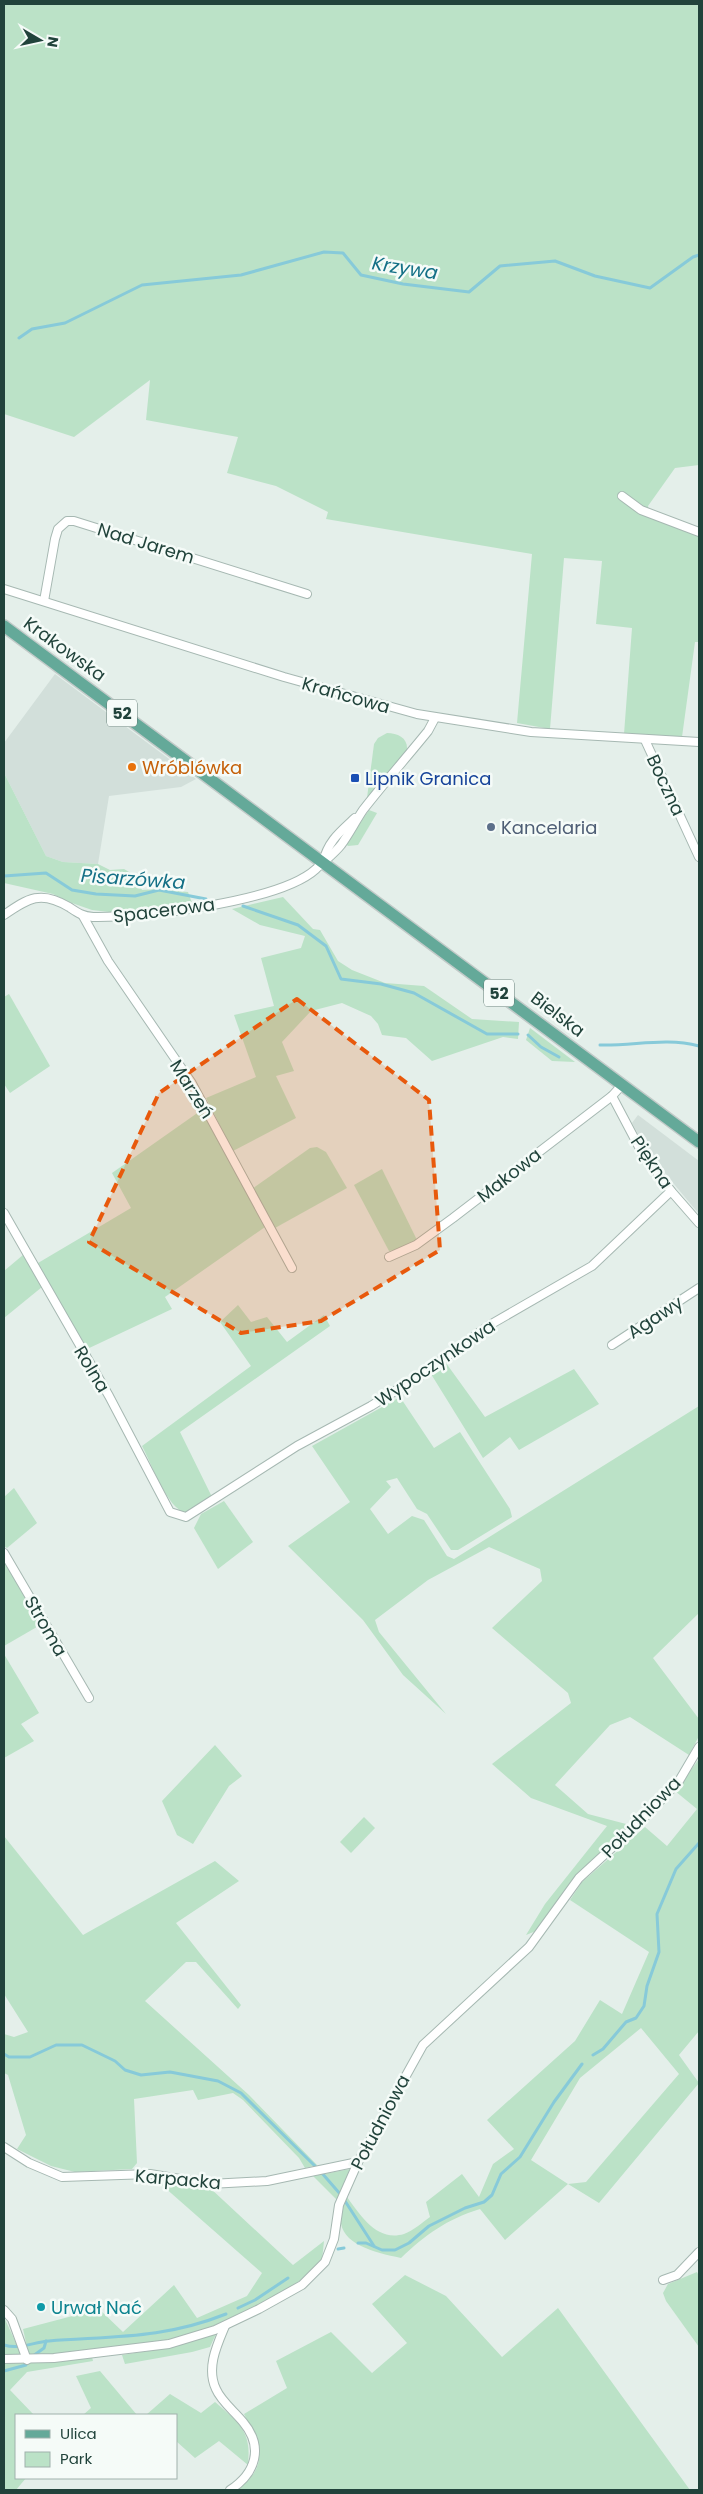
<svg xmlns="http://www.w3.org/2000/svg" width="703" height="2494" viewBox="0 0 703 2494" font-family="Poppins,sans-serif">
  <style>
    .built { fill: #d2dfda }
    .green { fill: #bbe2c7; fill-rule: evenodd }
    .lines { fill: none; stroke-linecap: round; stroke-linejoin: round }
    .stream { stroke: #87cad9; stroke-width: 3 }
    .street-casing { stroke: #a6b8b2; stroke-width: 10 }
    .primary-casing { stroke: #c1cac8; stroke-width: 14 }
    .street { stroke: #fff; stroke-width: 8 }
    .primary { stroke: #64a999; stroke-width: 11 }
    .marked { fill: #e8590c; fill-opacity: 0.2; stroke: #e8590c; stroke-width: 4; stroke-dasharray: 10 6; stroke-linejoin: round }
    .food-dot { fill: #e8710a; stroke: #f5fbf8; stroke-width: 2 }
    .transit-dot { fill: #1a4fb4; stroke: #f5fbf8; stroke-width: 2 }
    .service-dot { fill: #5c6f8a; stroke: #f5fbf8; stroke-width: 2 }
    .culture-dot { fill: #0f9aa8; stroke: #f5fbf8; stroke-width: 2 }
    .labels { text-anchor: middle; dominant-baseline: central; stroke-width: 5; stroke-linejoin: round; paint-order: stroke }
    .shield { fill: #f5fbf8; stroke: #617a74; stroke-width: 1 }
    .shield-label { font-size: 16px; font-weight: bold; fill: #21433b }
    .street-label { font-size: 18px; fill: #21433b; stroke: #f5fbf8 }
    .food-label { font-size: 18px; fill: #c56008; stroke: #f5fbf8; text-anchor: start }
    .transit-label { font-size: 18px; fill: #164399; stroke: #f5fbf8; text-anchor: start }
    .service-label { font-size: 18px; fill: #4e5e75; stroke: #f5fbf8; text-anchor: start }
    .culture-label { font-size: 18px; fill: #0d838f; stroke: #f5fbf8; text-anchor: start }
    .water-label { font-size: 19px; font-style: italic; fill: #147086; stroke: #f5fbf8 }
  </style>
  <rect width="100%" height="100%" fill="#e4efea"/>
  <g class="built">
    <path d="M55 674 196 779 181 787 109 796 98 864 63 862 46 856 4 773V743Z"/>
    <path d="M638 1115 699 1161V1214L649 1154 632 1123Z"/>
  </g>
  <g class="green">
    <path d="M4 4H699V465L675 468 648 506 649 511 699 535V642H695L682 737 624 734 632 628 596 624 602 561 564 558 550 729 517 723 532 554 326 519 328 512 276 486 227 473 238 437 146 420 150 380 74 437 4 414Z"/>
    <path d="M387 733C398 733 408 738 407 750L367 798 374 744 378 738Z"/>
    <path d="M4 773 46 856 63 862 98 864 110 870 124 869 136 876 142 890 156 889 188 892 192 903 118 913 92 910 69 902 53 894 4 883Z"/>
    <path d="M369 810 377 813 358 845 348 846 346 844Z"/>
    <path d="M283 897 313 929 320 930 338 961 352 970 385 983 424 986 472 1019 519 1022 518 1039 503 1037 432 1061 406 1038 382 1035 378 1024 371 1016 342 1003 311 1011 282 1042 294 1071 276 1076 296 1118 233 1151 206 1098 256 1077 234 1015 274 1006 261 958 301 948 305 936 260 925 232 909Z"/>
    <path d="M9 994 50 1066 10 1093 4 1084V997Z"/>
    <path d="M530 1028 575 1062 552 1061 526 1040Z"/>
    <path d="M203 1109 265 1227 165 1297 172 1309 85 1350 38 1263 131 1208 112 1173Z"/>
    <path d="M317 1147 326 1152 347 1188 275 1228 252 1189 310 1148Z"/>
    <path d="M382 1169 417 1240 404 1248 389 1251 354 1185Z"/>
    <path d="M23 1255 42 1287 4 1318V1271Z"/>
    <path d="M238 1305 251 1322 267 1317 287 1342 324 1315 330 1326 180 1432 212 1497C206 1501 193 1513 185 1512 169 1511 150 1461 142 1446L251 1366 220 1322Z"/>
    <path d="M446 1363 485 1417 574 1369 599 1404 519 1450 510 1437 483 1458 431 1374Z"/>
    <path d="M400 1397 434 1448 460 1432 510 1509 512 1517 458 1550H451L427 1514 417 1509 397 1478 386 1481 391 1487 370 1509 388 1534 412 1516 424 1520 447 1556 454 1559 699 1406V1613L653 1658 699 1719V1736L689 1755 630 1717 610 1725 555 1785 588 1814 630 1825 576 1876 536 1931 526 1935 545 1904 607 1826 531 1798 492 1764 571 1703 568 1693 492 1628 542 1581 540 1569 489 1547 428 1580 375 1620 379 1632 446 1714 403 1675 363 1620 288 1546 350 1502 312 1446Z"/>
    <path d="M14 1488 37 1523 7 1548 4 1546V1497Z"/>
    <path d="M224 1501 253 1542 218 1569 194 1528 201 1514Z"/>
    <path d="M4 1562H6L42 1624 4 1646Z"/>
    <path d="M4 1654 39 1713 21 1724 34 1741 4 1758Z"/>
    <path d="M215 1745 242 1776 229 1786 193 1844 177 1835 162 1801Z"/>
    <path d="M699 1759V2031L679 2055 699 2083 599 2203 568 2184 505 2240 480 2209C447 2219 425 2235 401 2258 367 2251 324 2240 347 2197 361 2216 377 2242 404 2234 413 2231 423 2222 430 2217L426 2202 462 2174 479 2197 493 2164 514 2149 487 2120 575 2041 600 2000 622 2014 649 1952 570 1900 582 1882 645 1827 667 1846 697 1809 675 1791ZM641 2028 679 2074 586 2182 568 2184 531 2160 580 2078Z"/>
    <path d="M364 1817 375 1828 351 1853 340 1842Z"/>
    <path d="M4 1836 83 1935 215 1861 239 1881 176 1923 241 2005 238 2009 196 1962H186L145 2001 249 2095 317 2165 305 2168 299 2158 243 2100 233 2093 198 2100 193 2090 134 2099 137 2163 132 2169 75 2172 51 2166 17 2149 26 2135 8 2075 4 2073V2034L14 2037 28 2032 4 1994Z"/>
    <path d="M350 2169 337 2200 313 2176Z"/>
    <path d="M155 2179 209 2187 293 2265 324 2241 322 2260C313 2268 304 2278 294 2285 217 2337 121 2356 29 2356L23 2329 99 2309 123 2332 174 2285 197 2318 247 2296 262 2273Z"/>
    <path d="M697 2272 699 2276V2347L666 2301 663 2293 668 2284Z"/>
    <path d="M405 2275 446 2296 502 2357 558 2308 690 2490H236C271 2466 260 2446 244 2414L287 2388 276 2361 331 2332 372 2373 407 2343 372 2304Z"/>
    <path d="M4 2317 21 2354H4Z"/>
    <path d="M216 2334 210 2347 192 2352 125 2364 122 2355 167 2348Z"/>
    <path d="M92 2357 93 2361 27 2372 10 2390 34 2415H16V2478H26L16 2490H4V2362H43Z"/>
    <path d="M100 2371 137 2415H83L91 2408 76 2376Z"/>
    <path d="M170 2394 201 2413 215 2402C239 2423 252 2431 248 2465L219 2441 195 2458 176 2441V2415H146Z"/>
  </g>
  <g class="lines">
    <g class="stream">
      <path d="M19 338 32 329 65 323 142 285 241 275 324 252 343 253 361 275 403 284 469 292 500 266 555 261 595 276 650 288 693 257 699 255"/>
      <path d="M4 876 46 873 72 890 96 894 135 896 159 890 206 899"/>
      <path d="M243 906 298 925 326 946 341 979 381 984 414 993 487 1034H518"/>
      <path d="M528 1035 541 1047 559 1057"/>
      <path d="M600 1045C635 1046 665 1037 699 1046"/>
      <path d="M4 2054 9 2057H30L56 2045H82L115 2061 125 2070 141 2075 170 2072 218 2081 241 2093 317 2168"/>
      <path d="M593 2055 603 2049 626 2022 636 2018 644 2006 647 1986 659 1952 657 1914 676 1869 699 1843"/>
      <path d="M321 2172 341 2195"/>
      <path d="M345 2201 374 2246"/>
      <path d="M358 2243H366L382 2250H395L409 2243 429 2226 465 2208 484 2202 492 2195 501 2174 520 2157 554 2102 582 2064"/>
      <path d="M338 2249 344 2248"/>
      <path d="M238 2308 255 2300 288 2278"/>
      <path d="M4 2345C20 2350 33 2342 49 2341 114 2336 163 2339 226 2314"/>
      <path d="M33 2356 44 2348 46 2341"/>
      <path d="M4 2371 26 2365"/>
    </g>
    <g class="street-casing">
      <g id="street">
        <path d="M622 496 641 510 699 532"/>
        <path d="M4 589 284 677 417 714 531 732 699 742"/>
        <path d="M44 601 55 539 58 529 67 521H74L307 594"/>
        <path d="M645 740 699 857"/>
        <path d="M323 862C328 841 340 832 355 818"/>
        <path d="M4 915C28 898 41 890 69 907 78 913 82 916 93 917 142 918 280 902 316 869 324 861 334 854 341 845 349 834 355 822 363 810 384 783 407 757 428 731L435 718"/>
        <path d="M83 916 108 961 191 1082 292 1268"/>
        <path d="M612 1096 640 1149 671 1191 699 1223"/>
        <path d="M4 1213 109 1396 170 1512 186 1517 297 1446 371 1406 424 1373 488 1326 592 1266 671 1191"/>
        <path d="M389 1257 416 1245 453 1218 612 1096 622 1085"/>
        <path d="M612 1345 699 1288"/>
        <path d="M4 1553 89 1698"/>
        <path d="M4 2147 29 2163 62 2177 150 2174 210 2184 267 2181 358 2162"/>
        <path d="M663 2280 677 2275 699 2252"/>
        <path d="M4 2310 12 2319 27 2360"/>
        <path d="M225 2326C217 2345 206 2368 216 2389 221 2401 234 2411 243 2422 264 2447 256 2473 230 2490"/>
        <path d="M4 2359 54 2358 169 2344 215 2330 259 2309 302 2285 325 2262 334 2239 339 2205 358 2162 423 2045 529 1947 579 1878 642 1820 679 1781 699 1747"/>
      </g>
    </g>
    <g class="primary-casing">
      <path id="primary" d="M4 626 699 1142"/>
    </g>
    <use href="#street" class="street"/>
    <use href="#primary" class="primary"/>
  </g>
  <path class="marked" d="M297 999 429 1100 440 1250 321 1321 241 1333 89 1242 159 1093Z"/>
  <circle class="food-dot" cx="132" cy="767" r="5"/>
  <rect class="transit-dot" x="350" y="773" width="10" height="10" rx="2.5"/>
  <circle class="service-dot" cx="491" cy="827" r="5"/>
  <circle class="culture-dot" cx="41" cy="2307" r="5"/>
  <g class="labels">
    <g class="shield">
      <rect x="107" y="699.5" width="30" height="27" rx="4"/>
      <rect x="484" y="979.5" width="30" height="27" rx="4"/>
    </g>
    <g class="shield-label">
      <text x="122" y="713">52</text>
      <text x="499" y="993">52</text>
    </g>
    <g class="street-label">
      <text transform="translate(146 543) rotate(17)">Nad Jarem</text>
      <text transform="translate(65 649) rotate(36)">Krakowska</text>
      <text transform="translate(346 695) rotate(16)">Krańcowa</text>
      <text transform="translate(666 785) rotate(65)">Boczna</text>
      <text transform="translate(164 910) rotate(-7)">Spacerowa</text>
      <text transform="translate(558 1014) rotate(37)">Bielska</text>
      <text transform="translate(192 1089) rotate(58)">Marzeń</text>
      <text transform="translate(652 1162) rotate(56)">Piękna</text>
      <text transform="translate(509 1175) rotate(-38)">Makowa</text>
      <text transform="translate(655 1317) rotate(-33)">Agawy</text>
      <text transform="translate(435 1363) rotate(-34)">Wypoczynkowa</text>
      <text transform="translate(92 1369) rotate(59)">Rolna</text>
      <text transform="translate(46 1626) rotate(60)">Stroma</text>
      <text transform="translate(641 1817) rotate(-46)">Południowa</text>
      <text transform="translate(380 2122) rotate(-62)">Południowa</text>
      <text transform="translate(178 2179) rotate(5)">Karpacka</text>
    </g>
    <g class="food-label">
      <text x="142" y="767">Wróblówka</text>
    </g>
    <g class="transit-label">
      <text x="365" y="778">Lipnik Granica</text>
    </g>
    <g class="service-label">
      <text x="501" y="827">Kancelaria</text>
    </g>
    <g class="culture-label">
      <text x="51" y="2307">Urwał Nać</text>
    </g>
    <g class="water-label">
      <text transform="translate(405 268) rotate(9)">Krzywa</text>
      <text transform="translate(133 879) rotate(4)">Pisarzówka</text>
    </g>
  </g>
  <rect width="703" height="2494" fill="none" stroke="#21433b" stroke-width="10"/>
  <rect x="15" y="2414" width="162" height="65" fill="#f5fbf8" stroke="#a0b1ac"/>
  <rect x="25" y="2430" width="25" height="8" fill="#64a999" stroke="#a0b1ac"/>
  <text x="60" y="2439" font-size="15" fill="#21433b">Ulica</text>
  <rect x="25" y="2452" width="25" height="15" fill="#bbe2c7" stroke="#a0b1ac"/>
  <text x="60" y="2464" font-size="15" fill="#21433b">Park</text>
  <g transform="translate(40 40) rotate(99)" stroke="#f5fbf8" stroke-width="4" paint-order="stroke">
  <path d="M0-4L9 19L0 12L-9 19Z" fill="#21433b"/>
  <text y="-8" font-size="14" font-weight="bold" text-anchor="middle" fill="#21433b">N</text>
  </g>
</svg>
